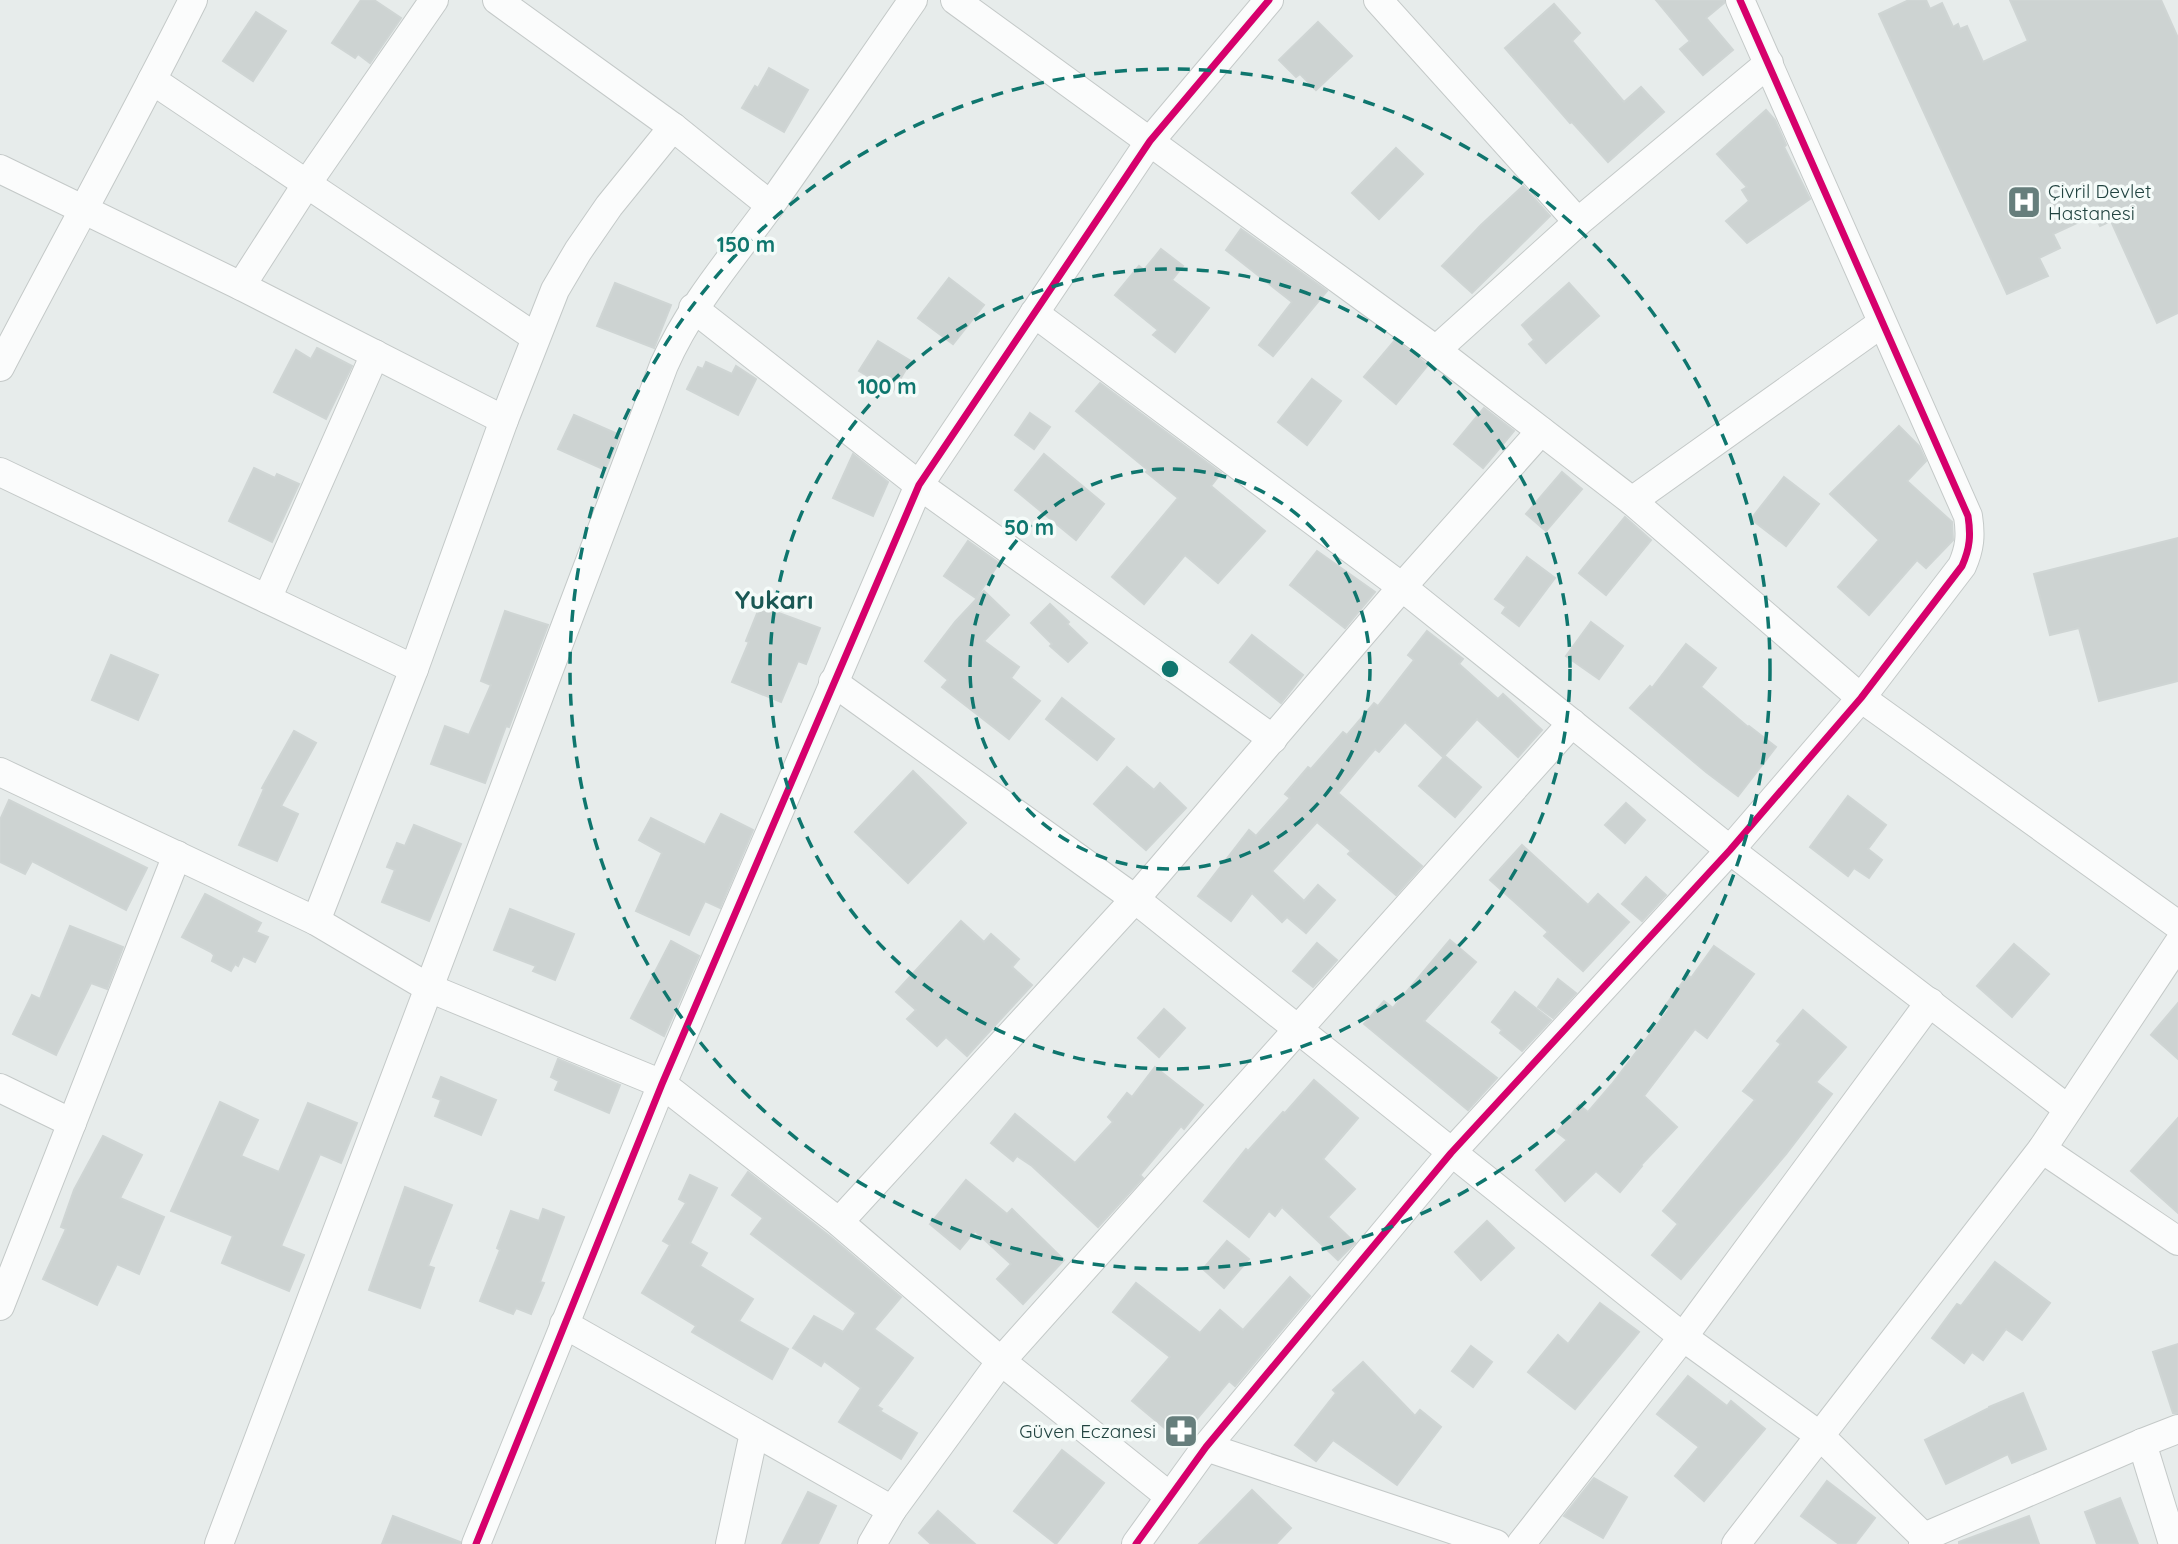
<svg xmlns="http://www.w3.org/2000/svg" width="2178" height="1544" viewBox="0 0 2178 1544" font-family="Quicksand,sans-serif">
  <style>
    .building { fill: #cdd3d2; stroke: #cfd5d4; stroke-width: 2 }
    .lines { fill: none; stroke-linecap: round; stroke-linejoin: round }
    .minor-casing { stroke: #c4c9c8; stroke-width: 30 }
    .minor { stroke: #fbfcfc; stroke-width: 28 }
    .cycleway-casing { stroke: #f5fbf9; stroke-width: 11 }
    .cycleway { stroke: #d6006c; stroke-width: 7 }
    .ring { fill: none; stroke: #0f766e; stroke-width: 3.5; stroke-dasharray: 12 9 }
    .labels { text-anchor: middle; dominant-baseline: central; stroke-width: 7; stroke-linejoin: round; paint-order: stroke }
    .poi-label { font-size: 19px; fill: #214340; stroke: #f5fbf9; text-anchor: start }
    .district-label { font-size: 26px; font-weight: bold; fill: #1a5854; stroke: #f5fbf9 }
    .centre { fill: #0f766e; stroke: #f5fbf9; stroke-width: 3.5 }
    .ring-label { font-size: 21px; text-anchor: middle; font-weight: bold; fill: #0f766e; stroke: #f5fbf9; stroke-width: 7; stroke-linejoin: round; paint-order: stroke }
  </style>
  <rect width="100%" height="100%" fill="#e7eceb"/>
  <g class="building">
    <path d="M361 0H374L401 18 370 63 358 54 355 58 332 43Z"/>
    <path d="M1656 0H1724V3L1706 18 1733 50 1703 75 1680 49 1690 41Z"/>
    <path d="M1909 0H1926L1930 9 1942 3 1953 27 1958 24 1960 29 1967 26 1983 62 2028 41 2010 0H2161L2178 38V313L2157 323 2111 221 2100 226 2094 215 2053 234 2060 248 2039 258 2048 276 2007 294 1879 14Z"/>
    <path d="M1554 4 1580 33 1572 41 1624 102 1641 87 1664 112 1608 162 1572 122 1570 123 1505 48Z"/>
    <path d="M256 12 286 31 253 81 223 61Z"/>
    <path d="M1318 22 1352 56 1316 90 1300 74 1296 77 1279 60Z"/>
    <path d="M769 68 808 90 784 132 742 108 755 86 758 88Z"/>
    <path d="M1766 110 1775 120 1786 145 1784 147 1810 199 1747 243 1726 221 1749 201 1742 190 1747 187 1717 154Z"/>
    <path d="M1396 148 1423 174 1379 219 1352 193Z"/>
    <path d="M1523 186 1550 216 1472 293 1442 266 1481 225Z"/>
    <path d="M1241 229 1327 291 1273 356 1259 345 1292 302 1226 250Z"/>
    <path d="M1161 249 1183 266 1172 280 1209 308 1175 352 1153 335 1158 330 1115 295 1139 266 1144 270Z"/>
    <path d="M949 278 984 305 953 344 918 318Z"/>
    <path d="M615 283 671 305 654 348 597 326Z"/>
    <path d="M1569 283 1599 316 1546 363 1529 344 1534 340 1522 325Z"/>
    <path d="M1395 340 1428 365 1396 404 1364 377Z"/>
    <path d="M878 341 911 361 893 391 859 371Z"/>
    <path d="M317 348 352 366 326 419 274 392 296 350 311 359Z"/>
    <path d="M706 362 732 374 736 366 756 379 738 415 687 389 698 367 703 369Z"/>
    <path d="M1312 379 1341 401 1307 445 1278 422Z"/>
    <path d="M1100 383 1221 473 1211 486 1265 531 1218 583 1185 555 1144 604 1112 577 1178 498 1146 472 1148 470 1076 411Z"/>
    <path d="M1484 408 1514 431 1483 468 1454 444Z"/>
    <path d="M1030 413 1050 427 1034 449 1015 435Z"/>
    <path d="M574 415 620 435 605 470 558 449Z"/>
    <path d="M1899 426 1919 446 1926 461 1907 481 1952 522 1953 540 1926 568 1917 560 1869 615 1838 587 1879 540 1830 494Z"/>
    <path d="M853 454 888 482 873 516 833 498Z"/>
    <path d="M1044 454 1104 504 1076 540 1015 490Z"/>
    <path d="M254 468 275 478 277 474 299 484 272 542 229 521Z"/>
    <path d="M1562 472 1582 489 1546 531 1526 514Z"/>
    <path d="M1784 477 1819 504 1786 546 1751 519Z"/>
    <path d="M1625 517 1651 540 1606 595 1579 573Z"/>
    <path d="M2178 538V681L2099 701 2079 628 2050 635 2034 574Z"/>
    <path d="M968 541 999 563 976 598 944 576Z"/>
    <path d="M1317 551 1375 592 1345 628 1290 585Z"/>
    <path d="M1527 557 1555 578 1519 626 1502 613 1506 607 1495 599Z"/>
    <path d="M984 591 1009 615 984 641 1019 667 1011 678 1040 701 1009 739 942 687 948 680 925 661 955 622Z"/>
    <path d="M1050 604 1069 622 1067 624 1087 643 1068 662 1050 646 1052 644 1031 623Z"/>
    <path d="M760 606 820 628 806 664 798 661 781 702 732 682 749 642 746 641Z"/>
    <path d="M505 611 548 625 509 727 506 726 485 783 431 764 445 726 469 735 491 685 481 681Z"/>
    <path d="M1591 622 1623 646 1599 679 1566 656Z"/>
    <path d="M1427 631 1463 659 1459 664 1498 699 1503 694 1542 730 1518 757 1477 719 1443 757 1405 722 1379 752 1375 749 1338 793 1422 866 1396 895 1348 854 1351 851 1317 822 1272 871 1304 901 1318 885 1335 900 1306 933 1287 917 1282 922 1252 893 1231 921 1198 896 1249 830 1256 836 1290 798 1285 794 1308 767 1311 769 1343 732 1347 735 1374 703 1378 706 1414 660 1408 655Z"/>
    <path d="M1252 635 1303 675 1281 703 1230 662Z"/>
    <path d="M1686 644 1716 668 1701 687 1748 727 1749 726 1776 747 1738 796 1706 772 1630 708 1650 686 1652 688Z"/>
    <path d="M111 655 158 675 138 720 92 700Z"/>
    <path d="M1062 698 1114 739 1097 760 1046 719Z"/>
    <path d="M294 731 316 743 281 806 298 814 277 861 239 845 264 789 262 788Z"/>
    <path d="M1445 756 1481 787 1455 817 1419 786Z"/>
    <path d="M1127 767 1154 790 1160 783 1186 808 1146 850 1094 804Z"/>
    <path d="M913 771 966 823 908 883 855 832Z"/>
    <path d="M1848 796 1886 825 1868 849 1882 860 1869 878 1854 868 1848 876 1810 847Z"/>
    <path d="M9 800 147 868 126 910 32 861 25 874 0 862V820Z"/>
    <path d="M1626 803 1645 820 1625 843 1605 825Z"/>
    <path d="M721 814 753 830 720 908 705 901 689 935 636 911 662 853 639 840 651 818 705 845Z"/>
    <path d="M414 825 461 844 429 921 382 902 395 870 387 867 397 843 405 846Z"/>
    <path d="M1522 845 1588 905 1598 894 1629 922 1583 971 1544 936 1548 932 1490 880Z"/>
    <path d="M1646 877 1666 895 1642 921 1622 904Z"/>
    <path d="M205 894 261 923 256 932 268 937 255 962 243 956 238 966 235 964 231 971 212 961 214 955 211 952 182 937Z"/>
    <path d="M510 909 574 934 555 980 533 971 536 966 494 950Z"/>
    <path d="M961 921 984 942 991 934 1019 959 1012 967 1032 985 967 1056 946 1037 937 1046 907 1019 916 1010 896 992Z"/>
    <path d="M70 926 123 947 107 989 91 983 56 1055 13 1034 32 995 40 999Z"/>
    <path d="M1450 940 1476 962 1424 1021 1497 1078 1468 1110 1364 1024 1384 1001 1393 1008Z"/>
    <path d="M671 941 699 956 664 1036 631 1018Z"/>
    <path d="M1317 943 1337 960 1313 987 1293 971Z"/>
    <path d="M2014 944 2049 974 2012 1017 1977 986Z"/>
    <path d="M1714 946 1754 974 1707 1038 1695 1029 1644 1096 1677 1127 1641 1165 1642 1166 1620 1192 1596 1171 1565 1201 1536 1170 1567 1140 1557 1132 1579 1105 1588 1112 1612 1084 1669 1009 1665 1006 1688 975 1691 978Z"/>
    <path d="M1558 979 1576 993 1553 1018 1538 1007Z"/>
    <path d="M1515 992 1551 1020 1522 1051 1500 1033 1502 1030 1492 1022Z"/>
    <path d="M2178 1003V1059L2151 1035Z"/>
    <path d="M1164 1009 1185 1028 1159 1057 1138 1038Z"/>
    <path d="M1803 1010 1846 1047 1816 1082 1832 1094 1786 1154 1681 1279 1652 1255 1678 1224 1663 1211 1755 1100 1743 1091 1781 1044 1777 1041Z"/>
    <path d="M558 1059 620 1085 609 1113 555 1090 559 1081 551 1077Z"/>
    <path d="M1155 1067 1203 1105 1184 1129 1181 1126 1140 1175 1143 1178 1098 1227 1032 1166 1017 1156 1013 1161 991 1143 1015 1114 1075 1163 1113 1122 1108 1117 1127 1093 1132 1097Z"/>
    <path d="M441 1077 496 1100 481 1135 435 1116 441 1100 433 1097Z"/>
    <path d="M1314 1080 1358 1118 1323 1159 1355 1189 1328 1217 1355 1243 1338 1260 1282 1207 1275 1216 1269 1211 1249 1237 1204 1201 1246 1149 1248 1151 1283 1112 1285 1113Z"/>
    <path d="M220 1102 258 1120 241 1156 279 1172 308 1103 357 1123 341 1163 320 1154 281 1246 304 1255 289 1291 222 1263 233 1236 171 1211Z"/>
    <path d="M2178 1118V1213L2131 1171Z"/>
    <path d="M103 1136 142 1155 120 1198 164 1217 139 1274 117 1264 97 1305 43 1279 66 1229 61 1227 74 1190Z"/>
    <path d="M748 1172 832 1238 901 1297 874 1329 913 1358 877 1406 882 1409 880 1411 917 1433 901 1459 839 1422 861 1388 824 1361 821 1366 793 1348 814 1316 843 1332 856 1313 751 1234 763 1218 732 1195Z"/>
    <path d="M690 1175 717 1188 690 1243 707 1253 700 1266 753 1299 739 1321 788 1349 772 1379 692 1332 696 1326 642 1293 670 1245 663 1241 686 1203 679 1199Z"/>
    <path d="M966 1180 1007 1214 1012 1209 1064 1260 1023 1304 997 1279 1011 1264 975 1231 960 1249 930 1224Z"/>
    <path d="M405 1187 452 1205 428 1266 434 1268 420 1308 369 1290Z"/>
    <path d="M543 1209 564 1217 540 1282 544 1283 531 1314 516 1308 513 1314 480 1301 500 1250 497 1248 511 1211 539 1221Z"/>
    <path d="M1487 1221 1514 1248 1481 1280 1455 1252Z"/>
    <path d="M1227 1241 1249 1259 1224 1288 1203 1269Z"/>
    <path d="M1995 1262 2050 1303 2022 1340 2006 1329 1983 1360 1972 1352 1964 1363 1932 1338 1957 1304 1961 1306Z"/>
    <path d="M1290 1277 1310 1296 1235 1386 1229 1381 1179 1440 1132 1401 1170 1357 1113 1312 1136 1283 1200 1333 1220 1310 1243 1330Z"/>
    <path d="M1600 1303 1639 1332 1575 1409 1528 1372 1558 1335 1568 1344Z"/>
    <path d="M2178 1344V1413H2173L2153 1352Z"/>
    <path d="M1471 1346 1492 1362 1473 1387 1452 1371Z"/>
    <path d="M1363 1362 1415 1416 1420 1410 1441 1427 1397 1485 1333 1440 1316 1461 1295 1445 1336 1393 1333 1390Z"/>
    <path d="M1688 1376 1727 1406 1731 1401 1765 1429 1704 1501 1675 1476 1699 1447 1657 1414Z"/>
    <path d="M2023 1393 2046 1449 2012 1463 2008 1454 1946 1484 1925 1440 1989 1408V1407Z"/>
    <path d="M1062 1450 1104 1483 1056 1544 1014 1511Z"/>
    <path d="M1594 1478 1627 1497 1603 1538 1564 1516Z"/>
    <path d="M1827 1481 1875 1518 1855 1544H1839L1801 1516Z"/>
    <path d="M1252 1490 1291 1528 1276 1544H1199Z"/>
    <path d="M808 1492 836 1506 818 1544H782Z"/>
    <path d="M2120 1498 2138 1544H2097L2085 1512Z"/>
    <path d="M938 1511 975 1544H931L919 1533Z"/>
    <path d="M393 1516 460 1542V1544H382Z"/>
    <path d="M2029 1516 2039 1544H1959V1542Z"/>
  </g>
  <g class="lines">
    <g class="minor-casing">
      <g id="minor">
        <path d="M497 0 673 127 770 205"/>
        <path d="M955 0 1436 350 1632 501 1861 698 2178 925"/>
        <path d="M1378 0 1578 222"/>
        <path d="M152 80 535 337"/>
        <path d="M0 169 241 286 504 420"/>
        <path d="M241 286 306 185 434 0"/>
        <path d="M693 308 919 485 1273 739"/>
        <path d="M1034 313 1402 587 1730 850 2068 1109"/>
        <path d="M1436 350 1578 222 1769 63"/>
        <path d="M0 367C64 244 131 124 193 0"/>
        <path d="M0 472 414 669"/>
        <path d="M1632 501 1882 323"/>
        <path d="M267 599 375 354"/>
        <path d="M833 682 1135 899 1683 1337 1819 1435 1924 1537 1923 1544"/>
        <path d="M0 772 316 921 429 988 662 1084 839 1222 1001 1361 1169 1496"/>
        <path d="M316 921 414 669 504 420 555 290 578 251 609 206 673 127"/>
        <path d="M0 1088 72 1123"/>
        <path d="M2042 1149 2178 1241"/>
        <path d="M839 1222 1135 899 1402 587 1541 431"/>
        <path d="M0 1306 177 855"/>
        <path d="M564 1324 892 1510"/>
        <path d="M2142 1443 2173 1544"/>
        <path d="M1206 1447 1496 1544"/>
        <path d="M1924 1537 2142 1443 2178 1429"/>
        <path d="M219 1544 664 365C690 306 732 258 770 206 818 138 865 69 913 0"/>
        <path d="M476 1544 662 1084 919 485 1150 141 1269 0"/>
        <path d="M730 1544 754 1433"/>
        <path d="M872 1544 892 1510 1001 1361 1572 723"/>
        <path d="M1136 1544 1206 1447 1451 1153 1730 850 1861 698 1962 566C1970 548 1971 535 1968 516L1740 0"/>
        <path d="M1521 1544 1683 1337 1930 1002"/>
        <path d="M1736 1544 2042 1149 2178 944"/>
      </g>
    </g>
    <use href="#minor" class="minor"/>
    <g class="cycleway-casing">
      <g id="cycleway">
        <path d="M476 1544 662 1084 919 485 1150 141 1269 0"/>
        <path d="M1136 1544 1206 1447 1451 1153 1730 850 1861 698 1962 566C1970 548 1971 535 1968 516L1740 0"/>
      </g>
    </g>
    <use href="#cycleway" class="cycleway"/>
  </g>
  <g class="ring">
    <circle cx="1170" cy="669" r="200"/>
    <circle cx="1170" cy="669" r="400"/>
    <circle cx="1170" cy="669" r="600"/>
  </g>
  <defs>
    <g id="hospital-square" transform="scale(1.75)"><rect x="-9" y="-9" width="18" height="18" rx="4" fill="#667e7c" stroke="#f5fbf9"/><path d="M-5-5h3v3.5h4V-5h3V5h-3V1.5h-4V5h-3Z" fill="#fff"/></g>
    <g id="pharmacy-square" transform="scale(1.75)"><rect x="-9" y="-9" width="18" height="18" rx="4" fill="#667e7c" stroke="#f5fbf9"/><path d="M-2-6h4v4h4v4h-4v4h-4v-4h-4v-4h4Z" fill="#fff"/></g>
  </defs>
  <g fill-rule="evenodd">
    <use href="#hospital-square" x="2024" y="202"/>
    <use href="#pharmacy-square" x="1181" y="1431"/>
  </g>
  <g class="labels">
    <g class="poi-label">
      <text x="2048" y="191">Çivril Devlet<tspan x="2048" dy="22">Hastanesi</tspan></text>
      <text x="1156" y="1431" text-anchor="end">Güven Eczanesi</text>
    </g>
    <g class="district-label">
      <text x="774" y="599">Yukarı</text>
    </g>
  </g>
  <circle cx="1170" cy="669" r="10" class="centre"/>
  <g class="ring-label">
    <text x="746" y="252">150 m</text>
    <text x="887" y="394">100 m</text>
    <text x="1029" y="535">50 m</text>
  </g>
</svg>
